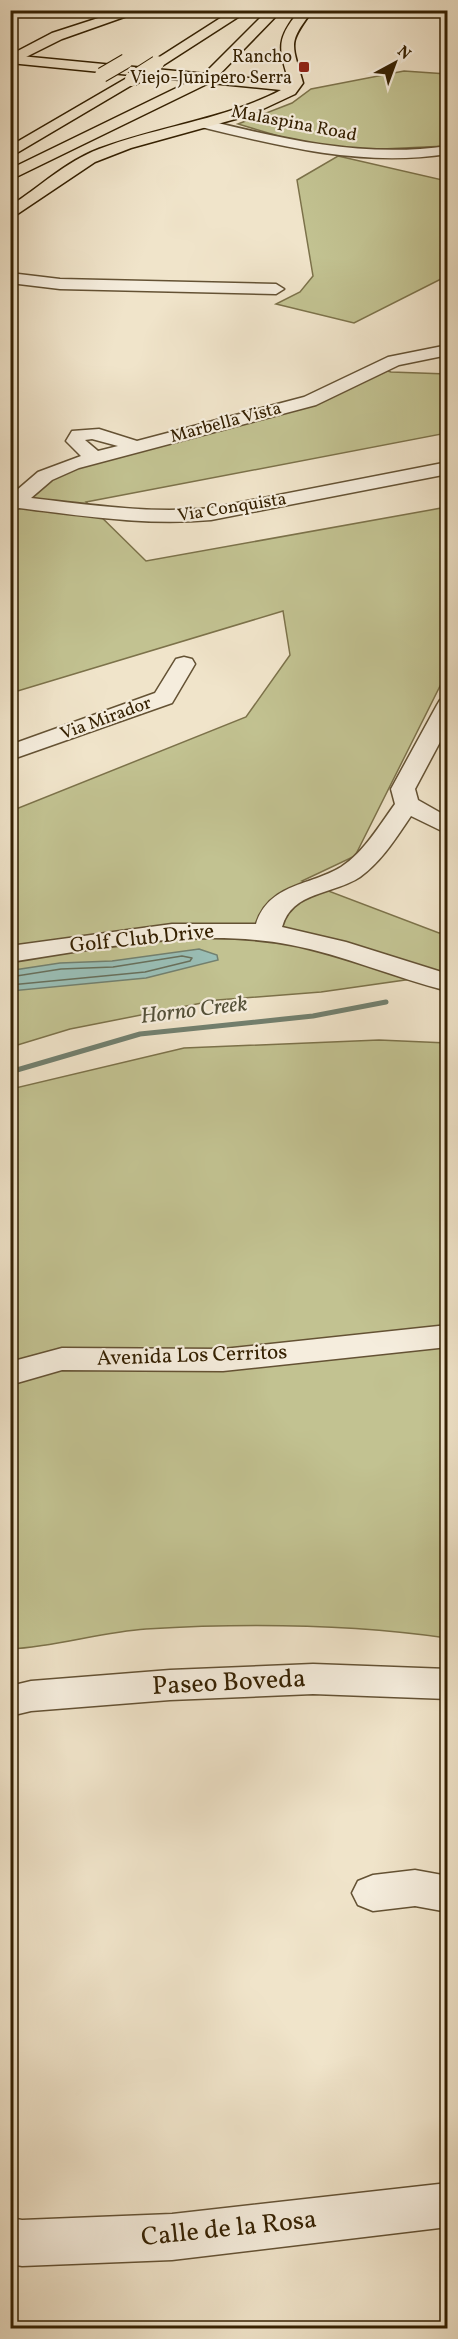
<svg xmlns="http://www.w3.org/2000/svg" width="458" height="2339" viewBox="0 0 458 2339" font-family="Vollkorn,serif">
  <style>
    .green { fill: #c2c291; stroke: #7c724a; stroke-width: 1.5 }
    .water { fill: #9abfb7; stroke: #72806f; stroke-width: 1.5 }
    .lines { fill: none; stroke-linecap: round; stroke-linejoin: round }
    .shore { stroke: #68705c; stroke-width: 1.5 }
    .stream { stroke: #72806f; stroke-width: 5 }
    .minor-casing { stroke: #645234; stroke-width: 3 }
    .major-casing { stroke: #352102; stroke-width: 3 }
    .highway-casing { stroke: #352102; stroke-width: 3 }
    .minor { fill: #f5eddd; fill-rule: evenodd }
    .major { fill: #f0e4ca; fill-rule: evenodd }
    .highway { fill: #f0e4ca; fill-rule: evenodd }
    .highway-bridge-casing { stroke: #352102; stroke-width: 16; stroke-linecap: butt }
    .highway-bridge { stroke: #f0e4ca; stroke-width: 14 }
    .poi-dot { fill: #8f2418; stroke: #f5eddd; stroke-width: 2 }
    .labels { text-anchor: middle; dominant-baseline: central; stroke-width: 4.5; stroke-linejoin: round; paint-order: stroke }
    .far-poi-label { font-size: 18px; fill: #352102; stroke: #f5eddd; text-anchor: end }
    .far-street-label { font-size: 18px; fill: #352102; stroke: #f5eddd }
    .street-label { font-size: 21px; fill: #352102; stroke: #f5eddd }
    .water-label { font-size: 22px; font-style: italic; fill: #535038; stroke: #f5eddd }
    .near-street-label { font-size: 26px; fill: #352102; stroke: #f5eddd }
  </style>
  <rect width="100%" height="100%" fill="#f0e4ca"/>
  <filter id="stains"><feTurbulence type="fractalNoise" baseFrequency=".00333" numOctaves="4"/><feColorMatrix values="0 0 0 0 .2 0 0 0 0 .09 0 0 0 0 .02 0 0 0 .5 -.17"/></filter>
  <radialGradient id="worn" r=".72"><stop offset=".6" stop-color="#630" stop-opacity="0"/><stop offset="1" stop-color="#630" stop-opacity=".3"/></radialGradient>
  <g class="green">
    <path d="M404 71 447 74V146L360 150 302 143 238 124 292 103 311 89Z"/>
    <path d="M338 156 447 181V276L354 323 276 304 300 292 313 276 297 180Z"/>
    <path d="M377 368 391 372 447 374V433L86 502 146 561 447 507V672L355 856 302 881 439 933H447V974L321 992 217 1000 70 1029 11 1047V811L246 717 290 655 283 611 11 693 10 506 45 476 310 401Z"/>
    <path d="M379 1040 447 1043V1638C348 1624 247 1623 146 1629 101 1632 56 1647 11 1649V1089L184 1048Z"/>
  </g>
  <path class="water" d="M199 949 217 955 218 960 146 978 11 991V972L14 970 60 963 112 961Z"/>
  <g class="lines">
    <path class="shore" d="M10 977 61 969 113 967 182 956 192 958 190 961 145 972 10 985"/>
    <path class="stream" d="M10 1072 140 1034 313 1016 386 1002"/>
    <g class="minor-casing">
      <g id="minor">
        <path d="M206 120C287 140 364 158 448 146V154C362 167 284 147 201 127L199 124Z"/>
        <path d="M10 273 60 279 276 284 284 289 276 294 60 289 10 283Z"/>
        <path d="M448 345V355L399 365 316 405 79 468 52 480 31 498C92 505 150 514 211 508L448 462V474L211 520C146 526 84 516 19 508L10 512V496L38 472 81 456 66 441 72 431 99 429 137 441 304 397 388 357ZM92 439 118 446 98 451 85 440Z"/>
        <path d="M184 657 192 659 195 664 172 703 10 760V745L155 693 176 659Z"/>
        <path d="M448 698V727L415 789 418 800 448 817V834L411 816C396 838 382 861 360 877 333 895 292 891 282 927L346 942 448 974V991C395 978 344 955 291 945 197 927 103 948 10 962V946L172 924H256C269 883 310 886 341 867 364 852 379 826 395 804L391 789 437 705 440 700Z"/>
        <path d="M448 1325V1347L223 1371 62 1370 10 1385V1362L62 1348 223 1349Z"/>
        <path d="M313 1664 448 1669V1699L313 1694 170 1700 31 1711 10 1716V1686L31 1681 170 1670Z"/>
        <path d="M415 1870 448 1876V1912L415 1906 373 1911 358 1905 352 1893 358 1881 373 1875Z"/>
        <path d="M448 2183V2227L172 2260 22 2266 10 2264V2218L22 2220 172 2214Z"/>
      </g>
    </g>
    <g class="major-casing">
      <path id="major" d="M300 10H313C287 44 292 43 303 83L295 94 250 115 131 148 95 162 10 219V206C40 187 65 162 99 149 159 126 224 120 281 90L10 63V55L289 82C279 48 275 40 300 10Z"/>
    </g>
    <g class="highway-casing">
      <g id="highway">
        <path d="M123 10H144L62 39 10 65V55L52 33Z"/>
        <path d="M233 10H249L162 66 157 67 150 63Z"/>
        <path d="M268 10H282L213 81 10 180V169L203 75Z"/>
        <path d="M132 75 137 76V82L10 157V146Z"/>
      </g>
    </g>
    <use href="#minor" class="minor"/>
    <use href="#major" class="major"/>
    <use href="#highway" class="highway"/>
    <g class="highway-bridge-casing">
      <g id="highway-bridge">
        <path d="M102 75 126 61"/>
        <path d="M132 79 157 63"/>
      </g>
    </g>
    <use href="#highway-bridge" class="highway-bridge"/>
  </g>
  <rect class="poi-dot" x="298" y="61" width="12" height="12" rx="3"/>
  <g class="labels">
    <g class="far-poi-label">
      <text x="292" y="57">Rancho<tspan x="292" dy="21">Viejo-Junipero Serra</tspan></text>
    </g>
    <g class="far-street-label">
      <text transform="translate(294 124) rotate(11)">Malaspina Road</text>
      <text transform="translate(226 423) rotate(-15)">Marbella Vista</text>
      <text transform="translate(232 508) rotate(-9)">Via Conquista</text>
      <text transform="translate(106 719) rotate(-20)">Via Mirador</text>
    </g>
    <g class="street-label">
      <text transform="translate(142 939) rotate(-6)">Golf Club Drive</text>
      <text transform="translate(192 1356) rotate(-2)">Avenida Los Cerritos</text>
    </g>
    <g class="water-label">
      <text transform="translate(194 1011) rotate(-7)">Horno Creek</text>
    </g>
    <g class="near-street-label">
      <text transform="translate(229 1683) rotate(-3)">Paseo Boveda</text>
      <text transform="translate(229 2229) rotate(-6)">Calle de la Rosa</text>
    </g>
  </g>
  <rect width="458" height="2339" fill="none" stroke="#f0e4ca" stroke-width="36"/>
  <rect x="12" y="12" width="434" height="2315" fill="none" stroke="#352102" stroke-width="3"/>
  <rect x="18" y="18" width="422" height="2303" fill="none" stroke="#352102" stroke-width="1.5"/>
  <g transform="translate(395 63) rotate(41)" stroke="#f5eddd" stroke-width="4.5" paint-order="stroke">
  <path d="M0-4.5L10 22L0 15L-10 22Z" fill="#352102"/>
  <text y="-9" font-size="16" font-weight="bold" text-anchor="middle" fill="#352102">N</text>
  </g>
  <rect width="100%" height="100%" filter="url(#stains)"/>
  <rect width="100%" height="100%" fill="url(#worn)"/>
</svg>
